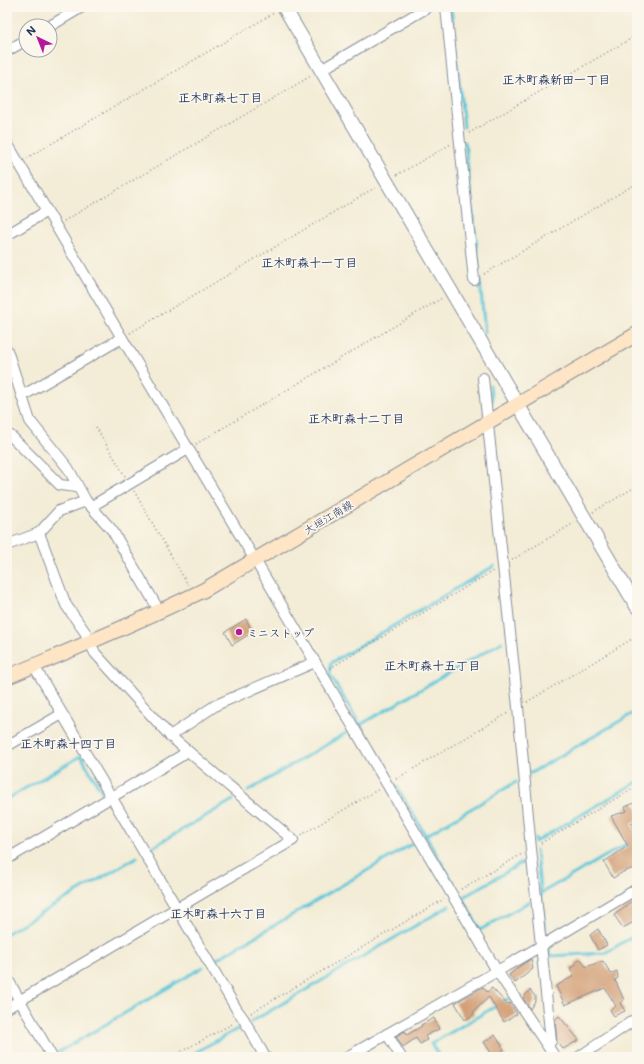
<svg xmlns="http://www.w3.org/2000/svg" width="644" height="1064" viewBox="0 0 644 1064" font-family="Mali,'Klee One',sans-serif">
  <style>
    .lines { fill: none; stroke-linecap: round; stroke-linejoin: round }
    .stream { stroke: #5ec7d9; stroke-width: 3 }
    .building { fill: #d3a078 }
    .minor-casing { stroke: #878e9a; stroke-width: 12 }
    .tertiary-casing { stroke: #878e9a; stroke-width: 15 }
    .secondary-casing { stroke: #878e9a; stroke-width: 16 }
    .path { stroke: #878e9a; stroke-width: 1.5; stroke-dasharray: 1 3; stroke-linecap: butt }
    .minor { stroke: #fff; stroke-width: 10 }
    .tertiary { stroke: #fff; stroke-width: 13 }
    .secondary { stroke: #fde5c5; stroke-width: 14 }
    .poi-dot { fill: #b5179e; stroke: #fbf7ec; stroke-width: 1.5 }
    .labels { text-anchor: middle; dominant-baseline: central; stroke-width: 3.5; stroke-linejoin: round; paint-order: stroke }
    .street-label { font-size: 11px; fill: #1b2f5e; stroke: #fbf7ec }
    .poi-label { font-size: 11px; font-weight: bold; fill: #1b2f5e; stroke: #fbf7ec; text-anchor: start }
    .neighbourhood-label { font-size: 12px; font-weight: bold; fill: #1b2f5e; stroke: #fbf7ec }
  </style>
  <rect width="100%" height="100%" fill="#fbf7ec"/>
  <filter id="ink" filterUnits="userSpaceOnUse"><feTurbulence type="fractalNoise" baseFrequency=".025" numOctaves="2"/><feDisplacementMap in="SourceGraphic" scale="8" xChannelSelector="R" yChannelSelector="G"/><feConvolveMatrix kernelMatrix="1 2 1 2 8 2 1 2 1" color-interpolation-filters="sRGB"/></filter>
  <filter id="wash" filterUnits="userSpaceOnUse"><feTurbulence type="fractalNoise" baseFrequency=".012" numOctaves="4" result="noise"/><feDisplacementMap in="SourceGraphic" scale="16" xChannelSelector="R" yChannelSelector="G"/><feGaussianBlur stdDeviation="0.9" result="paint"/><feColorMatrix in="noise" values="0 0 0 0 0 0 0 0 0 0 0 0 0 0 0 0 0 1.4 0 .05"/><feComposite in="paint" operator="in"/></filter>
  <g filter="url(#wash)">
    <rect width="100%" height="100%" fill="#f3ecd6"/>
    <g class="lines">
      <g class="stream">
        <path d="M451 7 464 127"/>
        <path d="M465 142 479 269"/>
        <path d="M480 281 485 333"/>
        <path d="M490 385 492 401"/>
        <path d="M360 725 502 642"/>
        <path d="M528 772 531 773 637 711"/>
        <path d="M389 773 330 675 331 663 494 566"/>
        <path d="M397 787 454 884"/>
        <path d="M248 791 346 733"/>
        <path d="M7 799 81 756 103 794V798L100 799"/>
        <path d="M425 836 516 782"/>
        <path d="M535 838V842L637 782"/>
        <path d="M151 848 233 800"/>
        <path d="M536 850 537 858"/>
        <path d="M537 861 546 937"/>
        <path d="M541 893 630 842"/>
        <path d="M462 897 480 930 529 902"/>
        <path d="M462 898 520 864 529 862"/>
        <path d="M7 933 137 857"/>
        <path d="M549 948 550 956 605 953 637 934"/>
        <path d="M217 959 412 844"/>
        <path d="M251 1022 449 906"/>
        <path d="M59 1052 203 967"/>
        <path d="M187 1057 241 1027"/>
        <path d="M440 1057 431 1044 508 999"/>
      </g>
    </g>
    <g id="blocks">
      <g class="building">
        <path d="M246 619 253 632 232 645 225 632Z"/>
        <path d="M634 803 637 808V821L631 824 637 835V867L623 872 613 878 604 862 628 846 611 816 627 811 625 807Z"/>
        <path d="M637 898V920L623 928 614 915 627 906 626 905Z"/>
        <path d="M598 929 607 945 598 950 590 935Z"/>
        <path d="M531 959 533 969 515 983 509 975 520 966Z"/>
        <path d="M581 959 586 967 603 961 611 974 617 971 618 978 615 980 624 1000 620 1003 625 1011 614 1016 610 1010 616 1006 605 988 565 1005 556 986 574 976 570 968 576 965 575 963Z"/>
        <path d="M483 987 487 992 492 988 507 1004 510 1003 517 1014 504 1022 489 997 473 1012 474 1014 465 1020 455 1003Z"/>
        <path d="M530 990 535 996V1001L530 1009 523 998Z"/>
        <path d="M559 1016 579 1040 563 1049 557 1042 555 1020Z"/>
        <path d="M434 1018 439 1029 425 1036 427 1040 420 1044 416 1038 403 1047 396 1036 405 1031 407 1035 422 1026 421 1025Z"/>
        <path d="M495 1035 504 1049 502 1051 506 1057H494L484 1042Z"/>
      </g>
    </g>
  </g>
  <g filter="url(#ink)">
    <use href="#blocks" fill-opacity="0" stroke="#878e9a" stroke-width="1"/>
    <g class="lines">
      <g class="minor-casing">
        <g id="minor">
          <path d="M446 7 474 280"/>
          <path d="M50 26 82 7"/>
          <path d="M7 51 26 40"/>
          <path d="M321 70 428 7"/>
          <path d="M7 143 122 338 255 560 497 971 555 1057"/>
          <path d="M7 235 47 211"/>
          <path d="M7 350 30 421 68 468 86 501 112 530 160 612"/>
          <path d="M483 378 518 707 531 849 551 1041 548 1046"/>
          <path d="M22 396 122 338"/>
          <path d="M7 435 11 436 60 485 77 487"/>
          <path d="M92 506 188 449"/>
          <path d="M7 545 39 533 59 511 86 501"/>
          <path d="M34 666 237 1010 243 1018 265 1057"/>
          <path d="M170 736 216 705 315 662"/>
          <path d="M7 746 62 714"/>
          <path d="M7 859 181 756 187 750"/>
          <path d="M7 978 52 1057"/>
          <path d="M7 1008 293 840 170 736 95 653 85 632 66 605 39 533"/>
          <path d="M387 1034 401 1057"/>
          <path d="M347 1057 541 946 637 889"/>
          <path d="M579 1057 637 1018"/>
        </g>
      </g>
      <g class="tertiary-casing">
        <path id="tertiary" d="M284 7 637 607"/>
      </g>
      <g class="secondary-casing">
        <path id="secondary" d="M7 677C73 649 140 622 204 590L637 334"/>
      </g>
      <g class="path">
        <path d="M469 133 637 35"/>
        <path d="M27 158 274 13"/>
        <path d="M397 175 451 144"/>
        <path d="M64 221 311 76"/>
        <path d="M484 274 637 183"/>
        <path d="M130 333 376 187"/>
        <path d="M96 427 125 476"/>
        <path d="M196 444 442 298"/>
        <path d="M134 491 188 585"/>
        <path d="M593 512 637 486"/>
        <path d="M512 560 574 523"/>
        <path d="M330 668 493 571"/>
        <path d="M527 702 637 636"/>
        <path d="M396 779 508 713"/>
        <path d="M301 835 379 789"/>
        <path d="M541 843 637 786"/>
        <path d="M461 889 522 854"/>
        <path d="M251 1013 444 899"/>
        <path d="M171 1057 234 1023"/>
      </g>
      <use href="#minor" class="minor"/>
      <use href="#tertiary" class="tertiary"/>
      <use href="#secondary" class="secondary"/>
    </g>
  </g>
  <circle class="poi-dot" cx="239" cy="632" r="4"/>
  <g class="labels">
    <g class="street-label">
      <text transform="translate(328 517) rotate(-31)">大垣江南線</text>
    </g>
    <g class="poi-label">
      <text x="247" y="632">ミニストップ</text>
    </g>
    <g class="neighbourhood-label">
      <text x="556" y="79">正木町森新田一丁目</text>
      <text x="220" y="97">正木町森七丁目</text>
      <text x="309" y="262">正木町森十一丁目</text>
      <text x="356" y="418">正木町森十二丁目</text>
      <text x="432" y="665">正木町森十五丁目</text>
      <text x="68" y="743">正木町森十四丁目</text>
      <text x="218" y="913">正木町森十六丁目</text>
    </g>
  </g>
  <rect width="644" height="1064" fill="none" stroke="#fbf7ec" stroke-width="24"/>
  <g transform="translate(38 38) rotate(317)"><circle r="19" fill="#fbf7ec" stroke="#a1a7b3"/>
  <path d="M0-3L7 15L0 10L-7 15Z" fill="#b5179e"/>
  <text y="-6" font-size="11" font-weight="bold" text-anchor="middle" fill="#1b2f5e">N</text>
  </g>
</svg>
